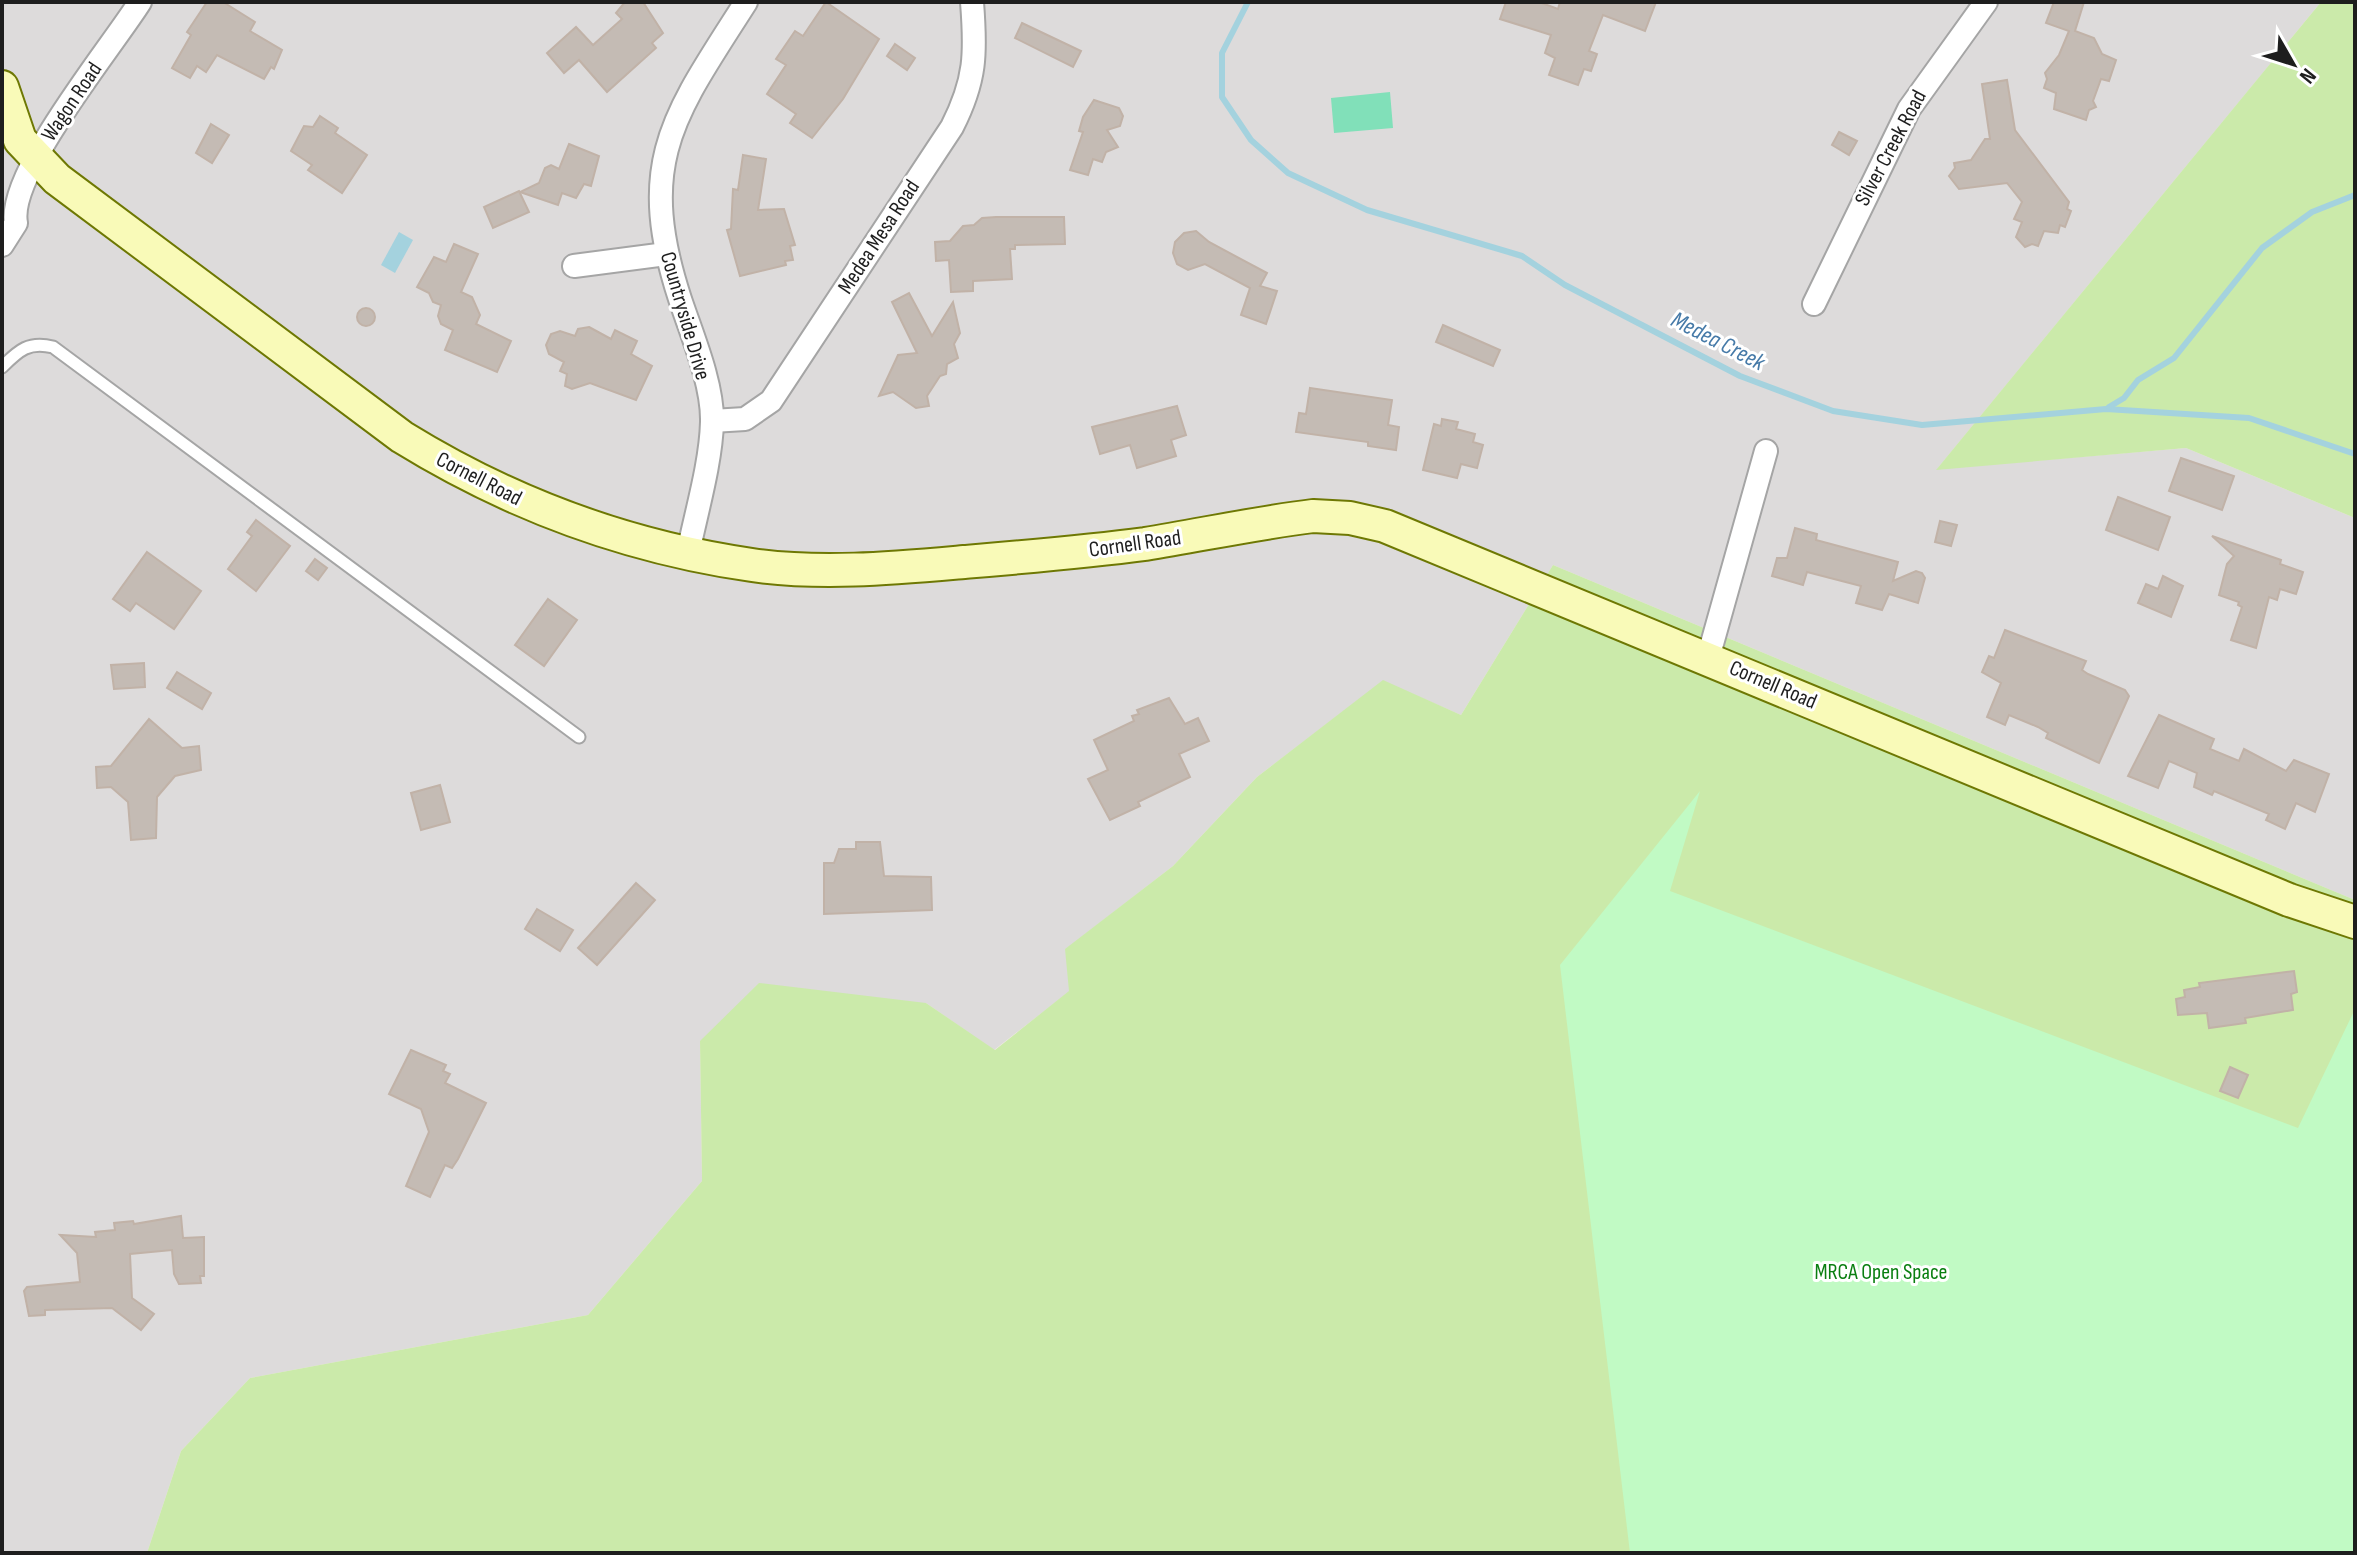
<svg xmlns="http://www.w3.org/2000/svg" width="2357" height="1555" viewBox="0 0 2357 1555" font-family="'Sofia Sans Condensed',sans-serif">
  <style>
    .residential { fill: #dddbdb }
    .grass { fill: #cbeaaa }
    .park { fill: #c1fac4 }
    .pitch { fill: #81e0b9 }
    .water { fill: #a4d2de }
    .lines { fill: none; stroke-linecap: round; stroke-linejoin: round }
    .stream { stroke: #a4d2de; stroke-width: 6 }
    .building { fill: #c4bbb4; stroke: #c1b2a7; stroke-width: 2 }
    .lane-casing { stroke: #a5a5a5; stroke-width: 15 }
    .street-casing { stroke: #a5a5a5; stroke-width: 26 }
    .secondary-casing { stroke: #6e7803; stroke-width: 36 }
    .lane { stroke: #fff; stroke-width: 11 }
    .street { stroke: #fff; stroke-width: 22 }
    .secondary { stroke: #f9fab8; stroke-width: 32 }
    .labels { text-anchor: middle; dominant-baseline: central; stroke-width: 6; stroke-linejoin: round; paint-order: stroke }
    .street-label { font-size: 22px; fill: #1e1e1e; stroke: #fff }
    .park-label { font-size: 22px; fill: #0a7f11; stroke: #fff }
    .water-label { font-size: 24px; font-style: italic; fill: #467aa8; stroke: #fff }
  </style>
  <rect width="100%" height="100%" fill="#f0ece4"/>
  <path class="residential" d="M2 2H2321L1937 469 2186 448 2355 518V900L1553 565 1461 715 1383 681 1257 777 1173 866 1066 949 1070 991 994 1050 926 1003 700 1041 702 1181 588 1315 250 1378 181 1451 147 1553H2Z"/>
  <g class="grass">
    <path d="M2321 2H2355V518L2186 448 1936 470Z"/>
    <path d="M1553 565 2355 900V1553H147L181 1451 250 1378 588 1315 702 1181 700 1041 759 983 926 1003 995 1050 1069 991 1065 949 1173 866 1257 777 1383 680 1461 715Z"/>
  </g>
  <path class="park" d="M1700 791 1670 891 2298 1128 2355 1009V1553H1630L1560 965Z"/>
  <path class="pitch" d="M1390 92 1393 128 1334 133 1331 98Z"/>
  <path class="water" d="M399 232 413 240 395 273 381 265Z"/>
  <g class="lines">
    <g class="stream">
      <path d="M1248 2 1222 53V97L1251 140 1288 173 1367 210 1522 256 1565 285 1740 376 1833 411 1922 425 2106 409 2249 418 2355 454"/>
      <path d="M2109 407 2124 398 2138 380 2174 358 2262 248 2312 212 2355 195"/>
    </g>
  </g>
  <g class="building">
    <path d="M207 2H223L255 22 250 31 282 50 274 69 271 67 264 79 217 55 206 72 197 66 190 78 172 68 191 35 187 32Z"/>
    <path d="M625 2H643L663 33 652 43 656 48 607 92 579 60 564 73 547 53 576 27 593 45 622 19 616 13Z"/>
    <path d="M826 2 879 39 843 99 812 138 790 123 796 114 767 94 786 65 776 59 795 31 803 36Z"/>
    <path d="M1506 2H1539L1558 9 1560 2H1656L1645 31 1603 15 1589 51 1597 54 1591 71 1584 69 1578 85 1549 75 1555 58 1545 53 1551 35 1500 19Z"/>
    <path d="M2054 2H2084L2075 31 2094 38 2102 54 2116 60 2109 81 2101 79 2093 101 2096 107 2089 110 2086 120 2054 109 2056 93 2044 88 2047 79 2045 73 2059 55 2069 31 2046 23Z"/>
    <path d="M1022 23 1081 51 1073 67 1015 38Z"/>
    <path d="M895 44 915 58 907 70 887 56Z"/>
    <path d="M2007 80 2015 130 2069 202 2067 209 2071 211 2065 227 2060 225 2058 233 2044 231 2038 246 2032 244 2025 247 2016 237 2022 222 2014 219 2022 202 2007 183 1959 189 1949 176 1955 168 1954 163 1971 160 1985 139H1990L1982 84Z"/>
    <path d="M1094 100 1119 108 1123 116 1120 126 1107 130 1118 147 1106 152 1102 162 1093 159 1088 175 1070 170 1083 132 1079 131 1083 117Z"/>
    <path d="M320 116 338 128 335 133 367 155 342 193 308 170 312 165 291 151 304 126 313 127Z"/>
    <path d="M211 124 229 135 212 163 196 153Z"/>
    <path d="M1839 132 1857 141 1849 155 1832 145Z"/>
    <path d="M569 144 599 156 591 186 584 184 576 198 562 193 558 205 520 192 539 183 545 168 551 165 559 169Z"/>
    <path d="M743 155 766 159 758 210 784 209 795 245 790 246 793 260 785 261 786 265 740 276 727 230 731 229 733 189 738 190Z"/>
    <path d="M519 191 529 212 493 228 484 207Z"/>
    <path d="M996 217H1064L1065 244 1015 245V249H1010L1012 279 973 281V291L951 292 949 260 936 261 935 242 950 241 963 226 974 225 982 218Z"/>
    <path d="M1196 231 1209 242 1267 273 1260 286 1277 291 1266 324 1241 315 1250 288 1205 264 1188 270 1177 264 1173 253 1175 242 1184 233Z"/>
    <path d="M454 244 478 254 461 292 472 297 480 315 476 324 511 341 497 372 445 350 453 330 441 324 438 316 441 305 433 302 429 293 417 287 434 257 446 262Z"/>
    <path d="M909 293 932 336 953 302 960 333 954 344 958 358 947 364 946 374 940 376 927 396 929 406 916 408 893 392 879 396 898 355 917 353 892 302Z"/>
    <circle cx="366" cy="317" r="9"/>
    <path d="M1443 325 1500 350 1493 366 1436 342Z"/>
    <path d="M589 327 611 339 615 330 637 341 631 354 652 366 636 400 590 383 572 389 565 386 567 374 560 371 564 362 549 354 546 345 551 334 560 331 575 336 578 329Z"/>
    <path d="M1310 388 1392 400 1388 425 1399 427 1396 450 1368 446V442L1296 432 1299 413 1306 414Z"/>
    <path d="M1177 406 1186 435 1171 440 1176 456 1137 468 1130 445 1100 454 1092 427Z"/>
    <path d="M1442 419 1458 422 1456 429 1475 434 1473 442 1483 445 1477 468 1461 464 1457 478 1423 470 1434 424 1441 426Z"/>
    <path d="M2181 458 2234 476 2222 510 2169 491Z"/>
    <path d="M2118 497 2170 517 2158 550 2106 530Z"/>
    <path d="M256 520 290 546 256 591 228 569 252 536 247 532Z"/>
    <path d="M1940 521 1957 525 1951 546 1935 542Z"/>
    <path d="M1795 528 1817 534 1816 540 1898 562 1893 581 1916 571 1922 573 1925 578 1918 603 1889 594 1882 610 1856 603 1861 586 1807 572 1803 585 1772 576 1777 558H1787Z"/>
    <path d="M2212 536 2281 560 2280 564 2303 572 2296 594 2280 589 2277 600 2269 597 2256 648 2231 640 2242 607 2238 605 2239 602 2219 595 2227 564 2234 556Z"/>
    <path d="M147 552 201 591 174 629 136 603 130 611 113 599Z"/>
    <path d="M315 559 327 568 318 580 306 571Z"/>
    <path d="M2163 576 2183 586 2171 617 2138 603 2146 584 2158 589Z"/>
    <path d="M548 599 577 620 544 666 515 645Z"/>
    <path d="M2005 630 2086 661 2082 670 2088 674 2125 690 2129 696 2099 763 2046 738 2048 733 2038 727 2009 715 2005 725 1987 717 2001 683 1982 672 1989 656 1994 658Z"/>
    <path d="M144 663 145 687 114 689 111 665Z"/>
    <path d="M177 672 211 693 202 709 167 688Z"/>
    <path d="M1169 698 1185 724 1198 718 1209 741 1179 754 1190 777 1138 802 1140 806 1110 820 1088 779 1108 770 1094 740 1134 721 1132 716 1139 714 1137 710Z"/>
    <path d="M2159 715 2214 739 2210 749 2239 761 2244 749 2286 771 2294 760 2329 774 2315 812 2296 803 2285 829 2266 820 2269 814 2214 791 2212 795 2194 787 2197 773 2169 761 2158 788 2128 776Z"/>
    <path d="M149 719 182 748 199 746 201 770 175 776 157 797 156 838 131 840 128 802 111 787 97 788 96 767 111 766Z"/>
    <path d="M440 785 450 822 421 830 411 793Z"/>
    <path d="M856 842H880L884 876 931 877 932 910 824 914V863H834L839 849H856Z"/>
    <path d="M636 883 655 900 597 965 578 948Z"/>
    <path d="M537 909 573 930 560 951 525 929Z"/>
    <path d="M2294 971 2297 992 2291 994 2293 1010 2245 1018 2246 1023 2209 1028 2207 1013 2178 1015 2176 999 2185 997 2184 990 2200 987 2199 983Z"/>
    <path d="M411 1050 446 1065 443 1071 450 1074 445 1083 486 1103 458 1159 452 1168 445 1165 430 1197 406 1186 429 1132 421 1109 389 1094Z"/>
    <path d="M2230 1067 2248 1075 2238 1098 2220 1091Z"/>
    <path d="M181 1216 183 1238 204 1237V1276H200L201 1283 179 1284 174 1274 172 1250 130 1254 132 1298 154 1314 141 1330 112 1308 45 1310V1315L29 1316 24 1291 27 1287 80 1282 77 1253 60 1235 96 1237 95 1232 115 1230 114 1223 133 1221 134 1224Z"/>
  </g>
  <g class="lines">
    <g class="lane-casing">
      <path id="lane" d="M2 367C19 350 29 341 53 347L579 737"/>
    </g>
    <g class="street-casing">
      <g id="street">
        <path d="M2 245 16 223C7 174 111 48 140 2"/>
        <path d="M574 266 666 254"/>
        <path d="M1814 304 1909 109 1986 2"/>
        <path d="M712 421 745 419 771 401 952 127C976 80 976 53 972 2"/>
        <path d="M688 553C696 513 711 463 712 422 713 384 692 335 680 299 635 161 674 115 746 2"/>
        <path d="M1708 658 1766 451"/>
      </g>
    </g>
    <g class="secondary-casing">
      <path id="secondary" d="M2 87 20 140 57 179 402 437C509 503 627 547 752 565 821 575 895 568 964 562 1024 557 1085 552 1145 544 1201 535 1256 523 1313 516L1350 518 1385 526 2289 900 2355 922"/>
    </g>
    <use href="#lane" class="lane"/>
    <use href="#street" class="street"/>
    <use href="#secondary" class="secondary"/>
  </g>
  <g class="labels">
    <g class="street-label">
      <text transform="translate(72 102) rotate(-56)">Wagon Road</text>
      <text transform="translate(1891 148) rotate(-62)">Silver Creek Road</text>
      <text transform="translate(879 237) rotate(-57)">Medea Mesa Road</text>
      <text transform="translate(685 316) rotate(74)">Countryside Drive</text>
      <text transform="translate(479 479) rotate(27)">Cornell Road</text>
      <text transform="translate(1135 544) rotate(-8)">Cornell Road</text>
      <text transform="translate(1773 685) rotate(23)">Cornell Road</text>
    </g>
    <g class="park-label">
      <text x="1881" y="1272">MRCA Open Space</text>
    </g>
    <g class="water-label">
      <text transform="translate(1718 341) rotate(27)">Medea Creek</text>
    </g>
  </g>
  <rect width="2357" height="1555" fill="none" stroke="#1e1e1e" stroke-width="8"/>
  <g transform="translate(2293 64) rotate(129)" stroke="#ffffff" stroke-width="6" paint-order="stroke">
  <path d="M0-6L14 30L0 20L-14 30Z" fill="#1e1e1e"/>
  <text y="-12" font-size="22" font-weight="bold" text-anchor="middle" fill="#1e1e1e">N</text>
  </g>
</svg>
